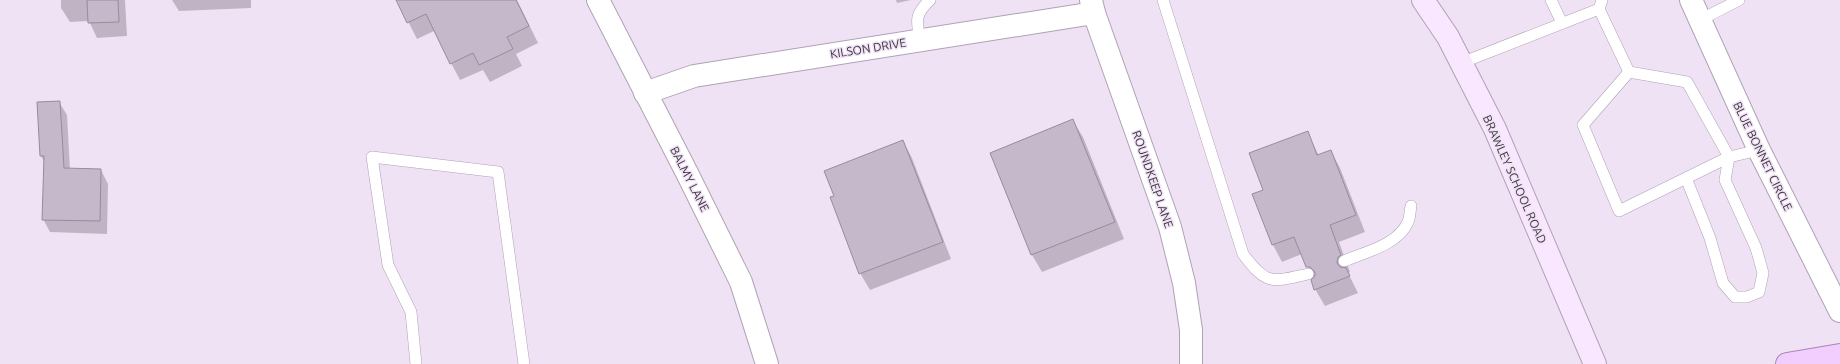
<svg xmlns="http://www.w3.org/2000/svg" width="1840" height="364" viewBox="0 0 1840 364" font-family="Ubuntu,sans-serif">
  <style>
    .shadow { fill: #0003 }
    .building { fill: #c6b8cb; stroke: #988b9d }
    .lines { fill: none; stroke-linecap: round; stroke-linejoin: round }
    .service-casing { stroke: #afa2b4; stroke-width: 12 }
    .minor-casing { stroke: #afa2b4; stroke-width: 24 }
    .secondary-casing { stroke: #afa2b4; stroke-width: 24 }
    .primary-casing { stroke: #ab84b9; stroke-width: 24 }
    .service { stroke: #fff; stroke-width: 11 }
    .minor { stroke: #fff; stroke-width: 22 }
    .secondary { stroke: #f8e7fe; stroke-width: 22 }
    .primary { stroke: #f1cefd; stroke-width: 22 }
    .labels { text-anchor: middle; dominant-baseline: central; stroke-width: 3; stroke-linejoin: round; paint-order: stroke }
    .street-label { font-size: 12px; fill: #3b363d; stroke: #f0e2f5 }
  </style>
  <rect width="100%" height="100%" fill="#f0e2f5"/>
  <g class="shadow">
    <path d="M61 0H125L127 36 97 38 89 21 70 22 61 8Z"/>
    <path d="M172 0H251V8L179 11Z"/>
    <path d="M397 0H517L538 43 516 54 522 66 490 82 483 70 460 80 434 31 417 39Z"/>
    <path d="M896 0H911L897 3Z"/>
    <path d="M59 102 67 115 70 170H101L108 184 107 234 50 232 43 219 44 161 41 156Z"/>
    <path d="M1073 121 1083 137 1124 239 1042 272 1032 255 991 154Z"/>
    <path d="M1307 132 1319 156 1331 151 1340 168 1365 232 1339 242 1350 272 1348 273 1358 293 1325 306 1315 289 1314 279 1302 254 1282 262 1273 245 1253 194 1264 190Z"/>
    <path d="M903 141 912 158 951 259 870 290 860 273 835 196Z"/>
  </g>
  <g class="building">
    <path d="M87 0H118L119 22 88 23Z"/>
    <path d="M396 0H516L529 26 507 37 513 49 479 65 473 53 450 64 426 14 407 23Z"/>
    <path d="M60 101 64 168 101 169 100 221 42 220 44 156H40L37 102Z"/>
    <path d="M1073 119 1115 222 1031 255 990 153Z"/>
    <path d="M1308 131 1317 155 1331 150 1356 215 1330 225 1341 255 1338 257 1337 263 1340 267 1346 268 1350 276 1314 290 1311 280 1315 276V272L1310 267H1306L1294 237 1272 245 1252 194 1263 190 1249 153Z"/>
    <path d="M903 140 943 242 859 274 830 197 834 196 824 171Z"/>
  </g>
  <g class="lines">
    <g class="service-casing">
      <g id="service">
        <path d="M1163 0 1243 254C1267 286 1272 282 1308 274"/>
        <path d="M1551 0 1562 23"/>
        <path d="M1602 0 1599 9 1629 72 1687 82 1729 157 1759 150"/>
        <path d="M1700 20 1739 0"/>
        <path d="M920 40C916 20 915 14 930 0"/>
        <path d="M1461 63 1599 9"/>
        <path d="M1629 72 1583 125 1619 211 1729 157"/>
        <path d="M1686 178 1710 238 1723 283 1735 297H1747L1759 292 1763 273 1756 248 1725 180 1729 157"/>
        <path d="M1344 261C1365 252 1398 245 1408 222 1410 217 1410 211 1411 206"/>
        <path d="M416 364 411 312 388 265 372 157 498 172 524 364"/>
      </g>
    </g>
    <g class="minor-casing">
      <g id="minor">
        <path d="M598 0 687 173 741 282 767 364"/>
        <path d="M1091 0 1094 13 1170 227 1184 283 1191 330V364"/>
        <path d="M1691 0 1759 150 1840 311"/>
        <path d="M645 93 694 76 1094 13"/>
      </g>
    </g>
    <g class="secondary-casing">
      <path id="secondary" d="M1423 0 1448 37 1495 129 1595 364"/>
    </g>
    <g class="primary-casing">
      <path id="primary" d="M1787 364 1840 355"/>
    </g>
    <use href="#service" class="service"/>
    <use href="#minor" class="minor"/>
    <use href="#secondary" class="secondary"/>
    <use href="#primary" class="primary"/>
  </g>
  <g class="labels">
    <g class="street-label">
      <text transform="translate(868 48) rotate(-9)">KILSON DRIVE</text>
      <text transform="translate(1763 156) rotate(64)">BLUE BONNET CIRCLE</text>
      <text transform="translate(690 179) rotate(63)">BALMY LANE</text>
      <text transform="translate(1153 179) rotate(71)">ROUNDKEEP LANE</text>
      <text transform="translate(1515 179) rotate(66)">BRAWLEY SCHOOL ROAD</text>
    </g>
  </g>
</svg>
